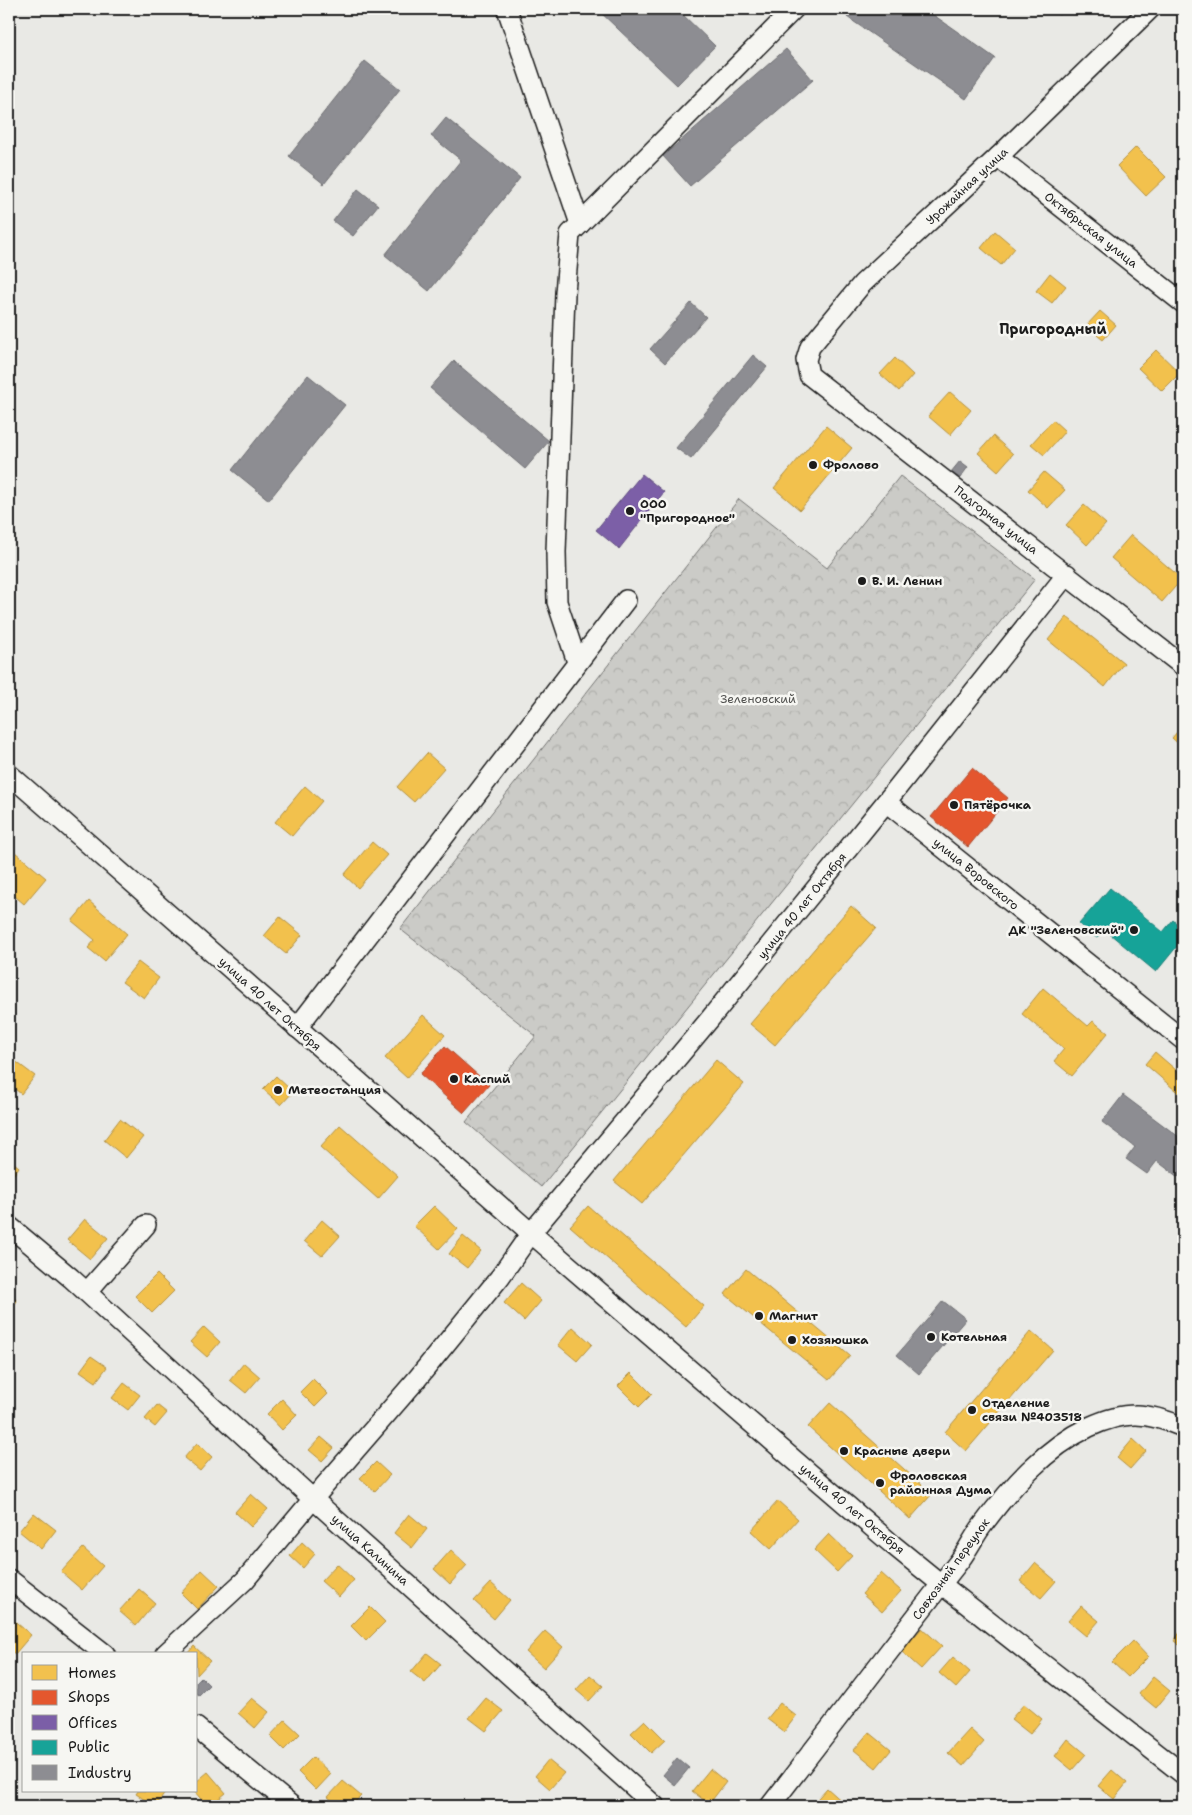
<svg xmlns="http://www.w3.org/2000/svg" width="1192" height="1815" viewBox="0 0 1192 1815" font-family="'Shantell Sans',sans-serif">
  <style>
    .park { fill: url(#park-crowns); stroke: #747472 }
    .homes { fill: #f2c14e; stroke: #b2903f }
    .shops { fill: #e4572e; stroke: #a84529 }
    .offices { fill: #7b5ea7; stroke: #5e4a7d }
    .public { fill: #17a398; stroke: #187a73 }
    .industry { fill: #8d8d92; stroke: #6b6b6f }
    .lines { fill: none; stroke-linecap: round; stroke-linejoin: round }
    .minor-casing { stroke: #1c1c1c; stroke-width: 22 }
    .minor { stroke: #f6f6f2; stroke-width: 19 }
    .poi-dot { fill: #1c1c1c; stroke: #f6f6f2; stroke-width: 2 }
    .labels { text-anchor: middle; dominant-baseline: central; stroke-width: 5; stroke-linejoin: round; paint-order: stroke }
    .street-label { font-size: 12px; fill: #1c1c1c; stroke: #f6f6f2 }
    .poi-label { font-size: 12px; font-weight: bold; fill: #1c1c1c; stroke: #f6f6f2; text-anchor: start }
    .park-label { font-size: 12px; fill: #51514f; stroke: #f6f6f2 }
    .quarter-label { font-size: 15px; font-weight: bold; fill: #1c1c1c; stroke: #f6f6f2 }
  </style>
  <defs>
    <pattern id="park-crowns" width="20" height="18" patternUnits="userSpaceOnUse" patternTransform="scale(1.25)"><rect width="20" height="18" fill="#cbcbc7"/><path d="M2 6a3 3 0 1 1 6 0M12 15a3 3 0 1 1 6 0" fill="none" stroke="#aeaeaa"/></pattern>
  </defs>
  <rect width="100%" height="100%" fill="#e9e9e5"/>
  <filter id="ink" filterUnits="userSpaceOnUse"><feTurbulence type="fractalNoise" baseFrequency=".02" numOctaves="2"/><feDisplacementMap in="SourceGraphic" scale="10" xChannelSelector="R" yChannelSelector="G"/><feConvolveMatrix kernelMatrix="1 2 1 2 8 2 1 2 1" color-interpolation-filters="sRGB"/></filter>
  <g filter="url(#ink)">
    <path class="park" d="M900 476 1035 579 541 1187 466 1122 536 1036 400 929 739 499 827 568Z"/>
    <g class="homes">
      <path d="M1136 147 1166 177 1146 196 1117 166Z"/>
      <path d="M995 231 1015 248 1001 265 981 248Z"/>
      <path d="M1050 273 1066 286 1052 303 1036 291Z"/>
      <path d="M1100 311 1116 325 1103 340 1086 326Z"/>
      <path d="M1156 350 1180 373 1162 391 1138 368Z"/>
      <path d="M895 358 913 375 899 391 880 374Z"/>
      <path d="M950 392 971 410 950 435 928 416Z"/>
      <path d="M1053 420 1065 431 1044 455 1031 444Z"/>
      <path d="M826 426 852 448 800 510 774 488Z"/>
      <path d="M993 436 1013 454 998 471 978 453Z"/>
      <path d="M1044 472 1065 490 1048 508 1028 490Z"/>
      <path d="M1084 505 1106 524 1087 545 1066 525Z"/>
      <path d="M1131 535 1182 579 1162 602 1111 558Z"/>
      <path d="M1067 617 1124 663 1105 687 1048 640Z"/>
      <path d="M1183 725V748L1172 738Z"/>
      <path d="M427 753 444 768 414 802 397 787Z"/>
      <path d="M305 786 322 801 292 836 275 822Z"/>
      <path d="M372 842 387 855 358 888 344 875Z"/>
      <path d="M9 847 46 878 24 904 9 891Z"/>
      <path d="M89 901 127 934 104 961 88 948 95 940 72 921Z"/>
      <path d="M851 906 876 928 775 1045 750 1024Z"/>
      <path d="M280 917 302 935 286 954 264 936Z"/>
      <path d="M138 962 159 978 144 998 122 982Z"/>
      <path d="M1043 988 1088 1026 1093 1021 1108 1033 1072 1076 1054 1061 1064 1049 1022 1014Z"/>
      <path d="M423 1015 445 1035 407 1078 385 1058Z"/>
      <path d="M1155 1052 1183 1076V1097L1145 1064Z"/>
      <path d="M716 1060 744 1084 642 1204 614 1181Z"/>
      <path d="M15 1061 35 1076 21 1094 9 1084V1069Z"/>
      <path d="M276 1076 293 1092 281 1105 263 1089Z"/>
      <path d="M120 1119 143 1137 126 1158 104 1140Z"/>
      <path d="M340 1125 398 1176 378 1199 320 1147Z"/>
      <path d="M9 1159 19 1167 9 1181Z"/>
      <path d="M434 1206 458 1229 439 1249 414 1226Z"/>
      <path d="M588 1206 704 1306 686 1327 570 1226Z"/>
      <path d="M85 1219 108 1238 90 1259 67 1240Z"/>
      <path d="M322 1220 340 1236 322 1256 304 1241Z"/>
      <path d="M463 1236 481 1251 467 1268 449 1254Z"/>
      <path d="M746 1269 850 1356 829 1380 725 1294Z"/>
      <path d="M157 1274 174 1291 152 1313 135 1296Z"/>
      <path d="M521 1283 541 1301 524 1321 504 1303Z"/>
      <path d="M9 1294 17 1301 9 1311Z"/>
      <path d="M204 1327 220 1342 207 1357 190 1342Z"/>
      <path d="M573 1327 592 1344 577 1361 558 1345Z"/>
      <path d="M1031 1331 1053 1350 966 1451 945 1432Z"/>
      <path d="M91 1356 107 1367 96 1382 80 1371Z"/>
      <path d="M244 1363 260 1377 246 1393 230 1380Z"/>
      <path d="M631 1373 652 1394 639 1407 618 1386Z"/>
      <path d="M313 1379 328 1394 315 1407 300 1392Z"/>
      <path d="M124 1383 140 1395 128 1410 112 1398Z"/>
      <path d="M282 1399 297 1415 282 1430 267 1414Z"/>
      <path d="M830 1403 932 1494 910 1519 808 1427Z"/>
      <path d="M157 1405 167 1413 155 1427 145 1419Z"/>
      <path d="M321 1437 334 1448 322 1461 309 1450Z"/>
      <path d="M1133 1439 1146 1451 1130 1469 1117 1458Z"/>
      <path d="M197 1443 212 1457 200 1471 184 1458Z"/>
      <path d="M376 1462 390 1475 375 1491 360 1478Z"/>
      <path d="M251 1494 268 1509 251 1527 235 1512Z"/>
      <path d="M778 1501 798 1519 771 1549 751 1531Z"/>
      <path d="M34 1513 56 1530 41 1549 19 1531Z"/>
      <path d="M409 1514 427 1529 412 1548 394 1533Z"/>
      <path d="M829 1534 852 1556 837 1572 814 1550Z"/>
      <path d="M302 1542 315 1554 303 1568 290 1556Z"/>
      <path d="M83 1548 103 1566 82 1590 61 1572Z"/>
      <path d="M451 1550 467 1565 450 1584 434 1569Z"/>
      <path d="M1035 1563 1056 1581 1041 1598 1020 1581Z"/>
      <path d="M337 1564 354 1580 339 1597 321 1581Z"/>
      <path d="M202 1570 219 1586 197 1609 181 1593Z"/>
      <path d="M881 1573 901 1591 882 1612 862 1594Z"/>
      <path d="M491 1583 510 1600 494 1619 474 1601Z"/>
      <path d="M139 1589 155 1603 136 1626 119 1611Z"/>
      <path d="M1081 1606 1099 1621 1086 1636 1068 1621Z"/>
      <path d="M370 1607 385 1622 366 1641 351 1626Z"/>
      <path d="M11 1618 31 1635 15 1654 9 1649V1621Z"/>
      <path d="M922 1628 942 1646 921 1669 901 1651Z"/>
      <path d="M1183 1628V1648L1174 1641Z"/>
      <path d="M545 1631 563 1647 544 1668 526 1652Z"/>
      <path d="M1133 1641 1148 1657 1128 1677 1112 1662Z"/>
      <path d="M194 1646 210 1661 197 1675 196 1654H187Z"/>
      <path d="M427 1653 441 1664 425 1683 411 1672Z"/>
      <path d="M953 1657 970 1672 956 1688 939 1673Z"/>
      <path d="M590 1675 603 1686 589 1701 576 1690Z"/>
      <path d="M1153 1677 1170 1691 1156 1708 1139 1694Z"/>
      <path d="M252 1698 269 1712 255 1728 238 1713Z"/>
      <path d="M486 1698 503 1711 486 1731 469 1718Z"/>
      <path d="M780 1703 796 1716 784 1732 767 1719Z"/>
      <path d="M1024 1704 1042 1719 1030 1734 1011 1719Z"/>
      <path d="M285 1720 300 1734 284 1750 270 1736Z"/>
      <path d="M645 1720 665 1740 651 1753 631 1733Z"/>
      <path d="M970 1729 984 1742 963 1766 948 1753Z"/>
      <path d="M869 1732 891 1750 876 1768 854 1750Z"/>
      <path d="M1068 1739 1086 1754 1072 1770 1055 1756Z"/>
      <path d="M313 1757 331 1774 316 1790 298 1772Z"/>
      <path d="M548 1760 564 1773 550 1789 535 1776Z"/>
      <path d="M710 1769 726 1782 709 1804 692 1791Z"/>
      <path d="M1112 1770 1127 1783 1114 1799 1098 1786Z"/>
      <path d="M208 1772 226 1793 210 1806H207L194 1791H196V1782Z"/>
      <path d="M343 1781 361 1796 351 1806H339L328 1797Z"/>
      <path d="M827 1788 845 1804 843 1806H811Z"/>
      <path d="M138 1791H163L165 1793 156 1806H154L136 1794Z"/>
    </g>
    <g class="shops">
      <path d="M972 768 1008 798 968 847 931 817Z"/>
      <path d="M445 1046 489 1085 464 1113 420 1074Z"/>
    </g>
    <path class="offices" d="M642 474 664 492 619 549 596 530Z"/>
    <path class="public" d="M1110 888 1163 932 1173 920 1183 929V939L1156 972 1104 929 1097 938 1079 924Z"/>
    <g class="industry">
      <path d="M597 9H677L715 46 677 85Z"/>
      <path d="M853 9H925L995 58 966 99 847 17Z"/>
      <path d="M1052 9H1065L1059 15Z"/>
      <path d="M786 49 813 80 690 186 663 156Z"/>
      <path d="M365 61 400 89 324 184 289 156Z"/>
      <path d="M446 118 520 178 429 291 385 255 461 160 431 136Z"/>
      <path d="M358 189 378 205 353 236 333 221Z"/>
      <path d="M691 303 706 317 665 363 650 349Z"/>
      <path d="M753 355 767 367 691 459 676 448Z"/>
      <path d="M454 361 549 441 525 469 430 388Z"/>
      <path d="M308 375 345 405 269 500 232 470Z"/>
      <path d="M960 461 968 467 960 478 951 472Z"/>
      <path d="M1123 1095 1183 1140V1171L1178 1177 1157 1161 1147 1174 1126 1159 1135 1147 1102 1122Z"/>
      <path d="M943 1301 966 1319 919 1374 897 1355Z"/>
      <path d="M201 1677 209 1685 199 1695 196 1693V1682Z"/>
      <path d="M677 1758 689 1768 675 1785 663 1775Z"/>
    </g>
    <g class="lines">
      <g class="minor-casing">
        <g id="minor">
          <path d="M507 9 580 224 570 234 565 293 556 552 557 602 577 662"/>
          <path d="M1150 9 998 157 862 284 810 347 806 360 809 375 1183 666"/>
          <path d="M998 157 1183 303"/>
          <path d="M580 224 794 9"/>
          <path d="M9 774 531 1233 893 1545 941 1584 1183 1774"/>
          <path d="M886 802 1183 1040"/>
          <path d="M297 1028 626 600"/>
          <path d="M9 1226 71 1278 313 1499 655 1806"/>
          <path d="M87 1292 146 1225"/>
          <path d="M9 1579 105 1654"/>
          <path d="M165 1654 245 1580 313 1499 417 1379 500 1277 531 1233 709 1020 886 802 1067 574"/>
          <path d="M196 1727 292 1806"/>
          <path d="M770 1806C833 1725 894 1644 957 1564 967 1552 973 1538 982 1526 1010 1488 1045 1448 1089 1427 1126 1410 1147 1412 1183 1427"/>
        </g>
      </g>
      <use href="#minor" class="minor"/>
    </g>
  </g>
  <g class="poi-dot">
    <circle cx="813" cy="465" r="5"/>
    <circle cx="630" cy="511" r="5"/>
    <circle cx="862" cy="581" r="5"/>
    <circle cx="954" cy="805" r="5"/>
    <circle cx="1134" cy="930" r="5"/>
    <circle cx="454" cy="1079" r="5"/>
    <circle cx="278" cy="1090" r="5"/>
    <circle cx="759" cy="1316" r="5"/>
    <circle cx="931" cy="1337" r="5"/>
    <circle cx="792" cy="1340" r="5"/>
    <circle cx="972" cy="1410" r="5"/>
    <circle cx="844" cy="1451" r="5"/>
    <circle cx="880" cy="1483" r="5"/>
  </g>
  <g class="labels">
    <g class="street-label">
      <text transform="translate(967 186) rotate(-43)">Урожайная улица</text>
      <text transform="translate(1091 230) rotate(38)">Октябрьская улица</text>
      <text transform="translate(996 520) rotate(38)">Подгорная улица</text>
      <text transform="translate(976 874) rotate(39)">улица Воровского</text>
      <text transform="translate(802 906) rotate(-51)">улица 40 лет Октября</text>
      <text transform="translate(270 1004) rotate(42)">улица 40 лет Октября</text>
      <text transform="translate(852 1509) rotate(40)">улица 40 лет Октября</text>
      <text transform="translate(370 1550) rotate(42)">улица Калинина</text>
      <text transform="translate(951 1569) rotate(-54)">Совхозный переулок</text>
    </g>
    <g class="poi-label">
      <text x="823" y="465">Фролово</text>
      <text x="640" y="504">ООО<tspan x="640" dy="14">"Пригородное"</tspan></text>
      <text x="872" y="581">В. И. Ленин</text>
      <text x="964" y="805">Пятёрочка</text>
      <text x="1124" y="930" text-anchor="end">ДК "Зеленовский"</text>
      <text x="464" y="1079">Каспий</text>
      <text x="288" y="1090">Метеостанция</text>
      <text x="769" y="1316">Магнит</text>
      <text x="941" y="1337">Котельная</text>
      <text x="802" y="1340">Хозяюшка</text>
      <text x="982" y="1403">Отделение<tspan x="982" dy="14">связи №403518</tspan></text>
      <text x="854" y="1451">Красные двери</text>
      <text x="890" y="1476">Фроловская<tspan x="890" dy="14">районная Дума</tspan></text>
    </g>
    <g class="park-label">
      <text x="758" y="699">Зеленовский</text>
    </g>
    <g class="quarter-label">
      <text x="1053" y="329">Пригородный</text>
    </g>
  </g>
  <rect width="1192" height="1815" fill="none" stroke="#f6f6f2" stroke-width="30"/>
  <rect x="15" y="15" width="1162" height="1785" fill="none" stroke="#1c1c1c" stroke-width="2" filter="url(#ink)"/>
  <rect x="22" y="1652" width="175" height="140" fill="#f6f6f2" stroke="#9f9f9c"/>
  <rect x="32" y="1665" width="25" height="15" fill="#f2c14e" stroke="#9f9f9c"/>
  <text x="68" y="1678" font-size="15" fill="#1c1c1c">Homes</text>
  <rect x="32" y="1690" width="25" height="15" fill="#e4572e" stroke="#9f9f9c"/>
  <text x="68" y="1702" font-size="15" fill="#1c1c1c">Shops</text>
  <rect x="32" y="1715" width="25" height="15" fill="#7b5ea7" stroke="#9f9f9c"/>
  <text x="68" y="1728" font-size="15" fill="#1c1c1c">Offices</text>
  <rect x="32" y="1740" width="25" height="15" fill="#17a398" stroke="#9f9f9c"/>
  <text x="68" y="1752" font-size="15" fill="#1c1c1c">Public</text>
  <rect x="32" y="1765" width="25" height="15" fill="#8d8d92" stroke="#9f9f9c"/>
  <text x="68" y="1778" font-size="15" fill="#1c1c1c">Industry</text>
</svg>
